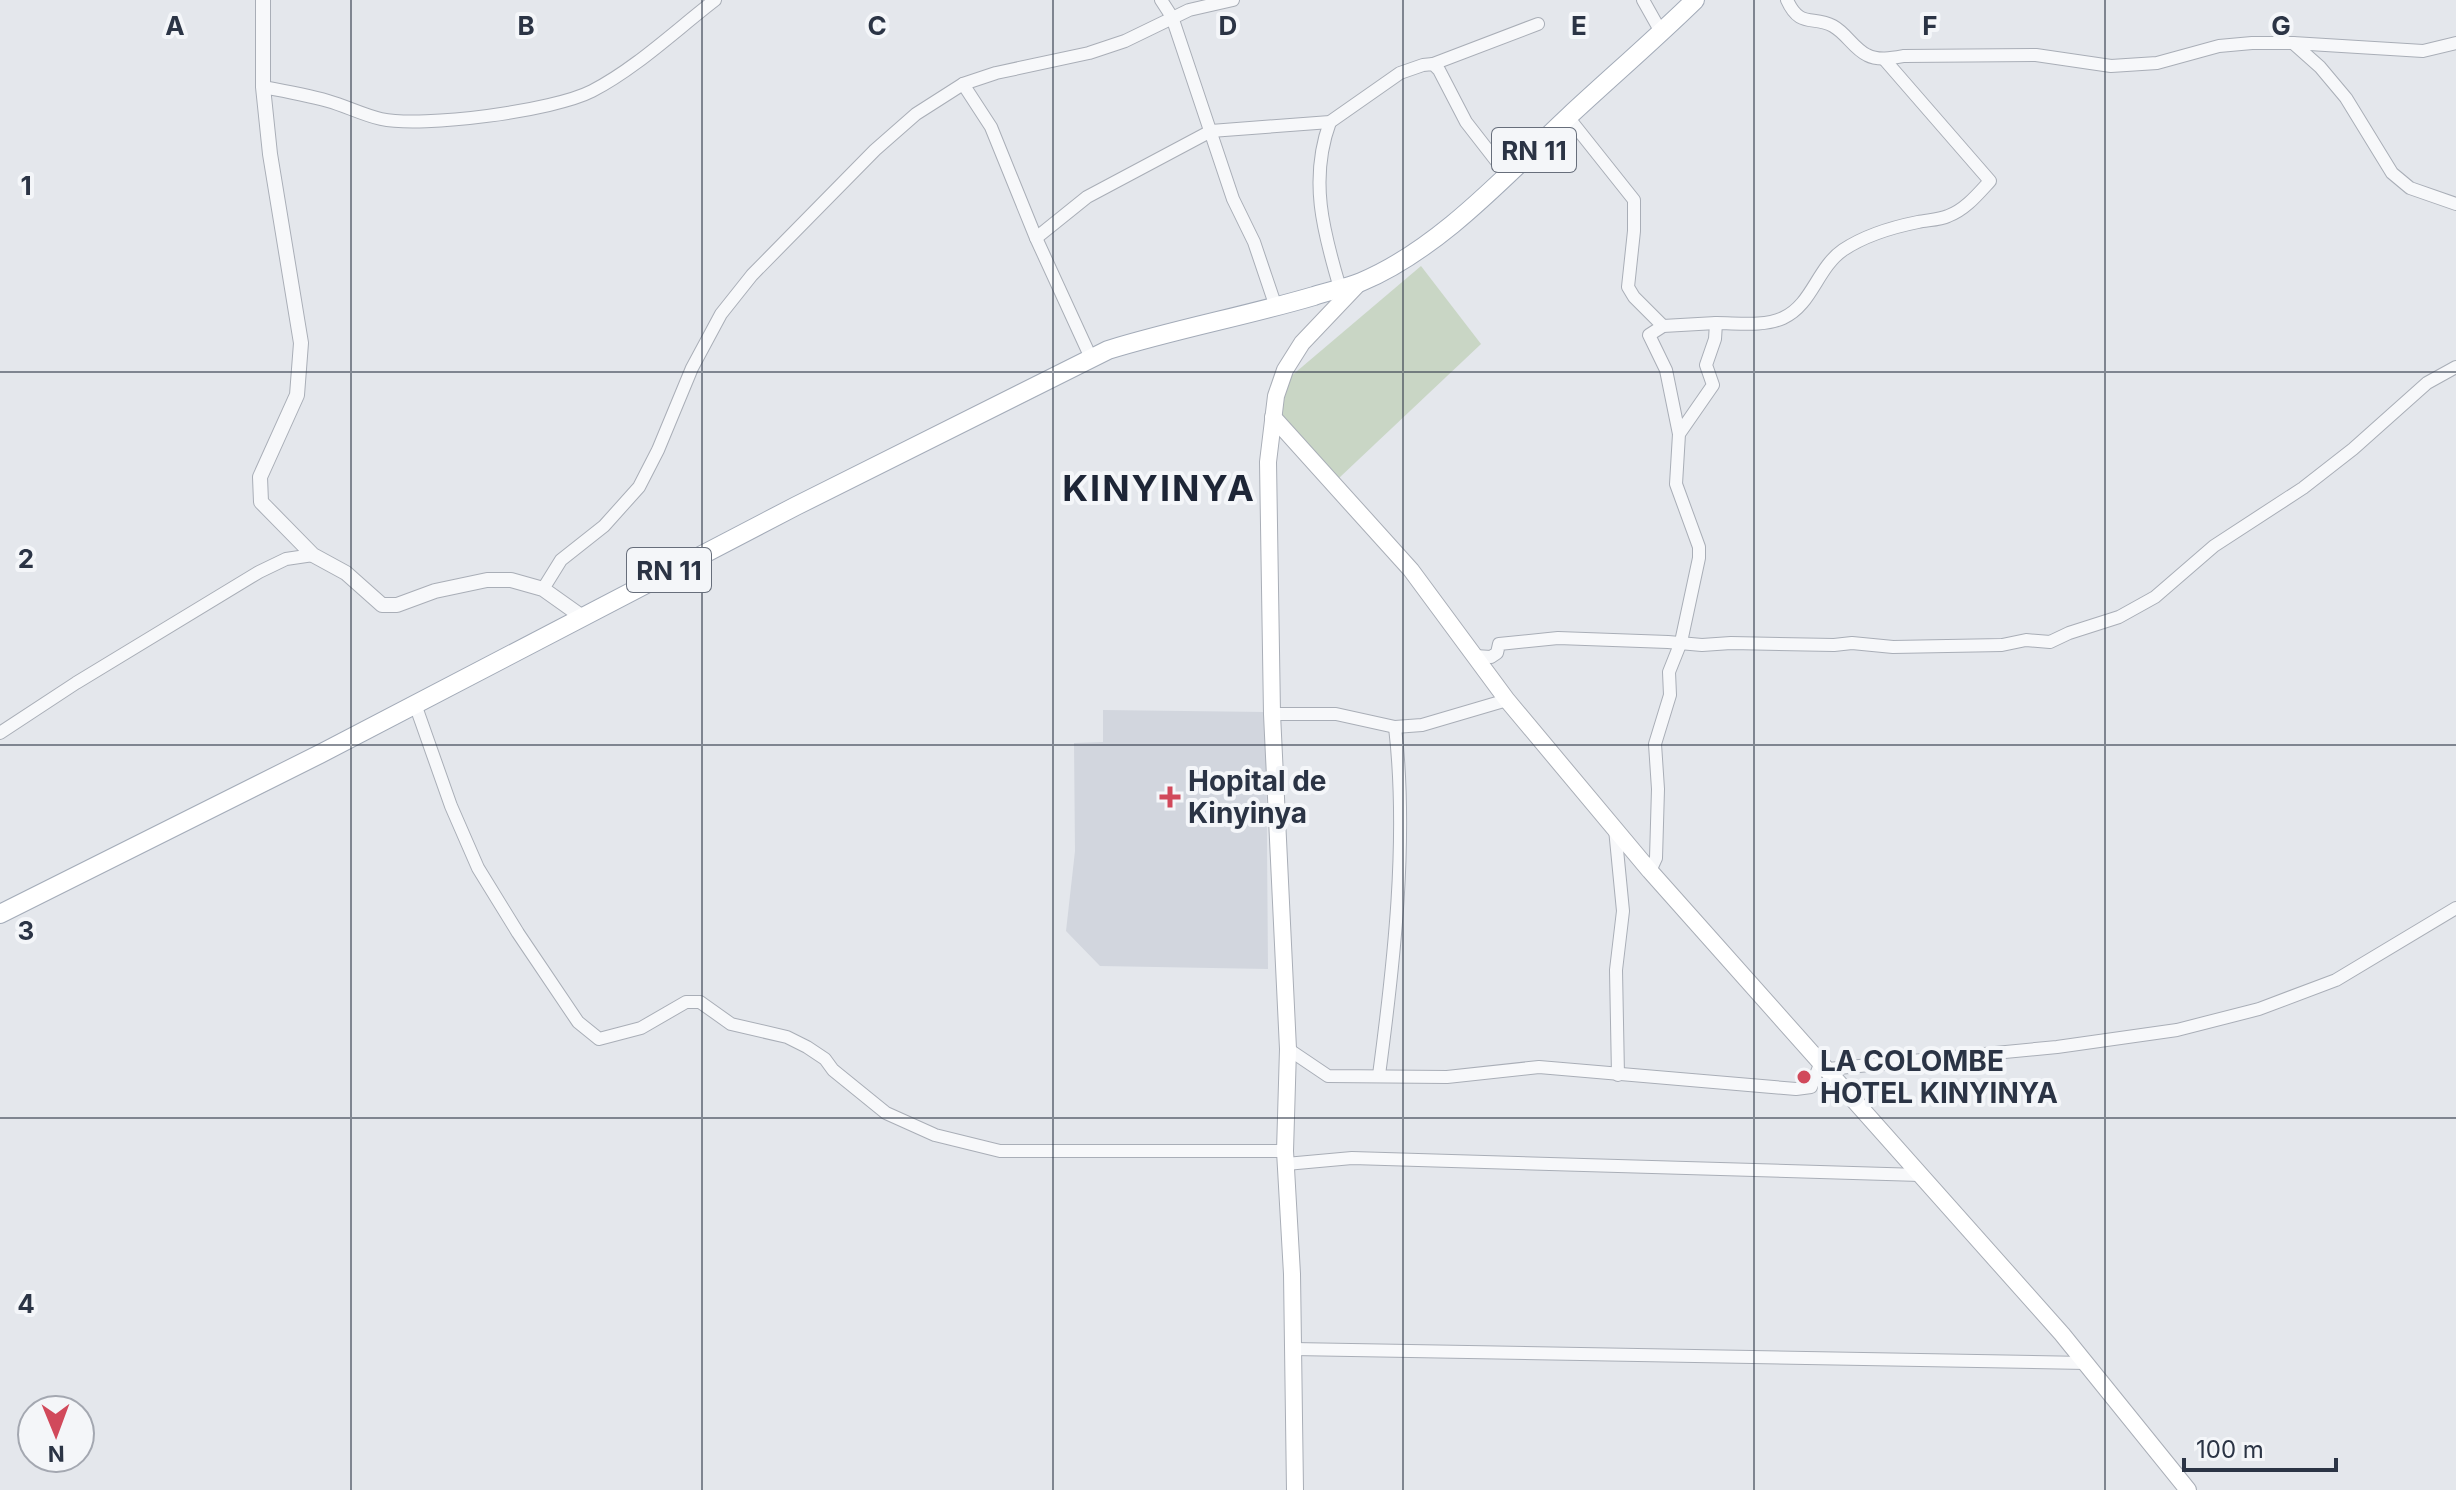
<svg xmlns="http://www.w3.org/2000/svg" width="2456" height="1490" viewBox="0 0 2456 1490" font-family="Inter,sans-serif">
  <style>
    .built { fill: #d2d6de }
    .green { fill: #c9d6c5 }
    .lines { fill: none; stroke-linecap: round; stroke-linejoin: round }
    .minor-casing { stroke: #a9aeb7; stroke-width: 14 }
    .tertiary-casing { stroke: #a9aeb7; stroke-width: 16 }
    .secondary-casing { stroke: #a9aeb7; stroke-width: 18 }
    .primary-casing { stroke: #a3abb8; stroke-width: 20 }
    .minor { stroke: #f7f8fa; stroke-width: 12 }
    .tertiary { stroke: #f7f8fa; stroke-width: 14 }
    .secondary { stroke: #fff; stroke-width: 16 }
    .primary { stroke: #fff; stroke-width: 18 }
    .grid { fill: none; stroke: #2b3445; stroke-width: 2; stroke-opacity: 0.55 }
    .poi-dot { fill: #d1495b; stroke: #f4f6f9; stroke-width: 3 }
    .labels { text-anchor: middle; dominant-baseline: central; stroke-width: 8; stroke-linejoin: round; paint-order: stroke }
    .shield { fill: #f4f6f9; stroke: #676e7b; stroke-width: 2 }
    .shield-label { font-size: 26px; font-weight: bold; fill: #2b3445 }
    .poi-label { font-size: 28px; font-weight: bold; fill: #2b3445; stroke: #f4f6f9; text-anchor: start }
    .district-label { font-size: 36px; font-weight: bold; letter-spacing: 2px; fill: #1d2536; stroke: #f4f6f9 }
    .grid-label { font-size: 26px; text-anchor: middle; font-weight: bold; fill: #2b3445; stroke: #f4f6f9; stroke-width: 8; stroke-linejoin: round; paint-order: stroke }
  </style>
  <rect width="100%" height="100%" fill="#e4e7ec"/>
  <path class="built" d="M1103 710 1266 712 1268 969 1100 966 1066 931 1075 851 1074 743 1103 742Z"/>
  <path class="green" d="M1421 266 1481 344 1339 478 1280 413 1283 383Z"/>
  <g class="lines">
    <g class="minor-casing">
      <g id="minor">
        <path d="M1161 0 1172 17 1233 199 1254 242 1276 307"/>
        <path d="M1643 0 1661 32"/>
        <path d="M1787 0C1800 29 1813 15 1833 26 1846 33 1854 49 1867 55 1878 61 1893 58 1904 56L2036 55 2111 66 2157 63 2219 46 2252 43H2293L2320 67 2346 98 2392 173 2410 188 2456 204"/>
        <path d="M2293 43 2423 51 2456 43"/>
        <path d="M1433 64 1538 24"/>
        <path d="M963 84 991 127 1036 238 1091 358"/>
        <path d="M263 87C285 91 307 95 328 101 346 106 363 115 381 119 423 128 553 111 592 91 635 69 676 30 715 0"/>
        <path d="M1568 117 1634 200V231L1628 287 1634 297 1663 326"/>
        <path d="M1330 122C1309 179 1323 231 1340 288"/>
        <path d="M1036 238 1087 197 1211 131 1330 122 1400 73 1423 65 1433 64 1439 70 1466 122 1508 176"/>
        <path d="M1679 434 1666 370 1649 335 1663 326 1716 323"/>
        <path d="M543 589 561 560 604 526 639 487 658 450 692 368 721 314 752 275 875 150 916 114 963 84 996 73 1089 53 1125 41 1189 10 1233 0"/>
        <path d="M1475 656 1491 657 1497 653 1499 644 1558 638 1668 642 1702 645 1731 643 1834 645 1852 643 1893 647 2002 645 2026 640 2050 642 2069 633 2119 617 2155 597 2214 546 2303 488 2353 449 2427 383 2456 367"/>
        <path d="M415 704 451 806 478 868 518 933 578 1022 599 1039 641 1028 686 1002H700L731 1024 787 1037 807 1047 825 1059 833 1070 886 1113 935 1135 1000 1151H1285"/>
        <path d="M1272 714H1336L1395 727 1422 725 1507 700"/>
        <path d="M0 733 76 683 259 572 286 559 313 555"/>
        <path d="M1615 829 1623 911 1616 970 1618 1075"/>
        <path d="M1650 871 1656 858 1658 789 1655 744 1670 695 1669 672 1681 642 1699 558V547L1676 484 1679 434 1713 385 1706 365 1715 339 1716 323C1738 323 1763 327 1783 318 1812 305 1817 268 1843 250 1864 236 1893 227 1918 222 1927 220 1939 220 1948 216 1965 210 1978 194 1990 181L1884 59"/>
        <path d="M1288 1049 1328 1076 1447 1077 1539 1067 1796 1089 1811 1087 1821 1062"/>
        <path d="M1828 1069 2057 1047 2177 1030 2259 1009 2336 980 2456 908"/>
        <path d="M1379 1075C1394 963 1408 839 1395 727"/>
        <path d="M1286 1164 1352 1158 1920 1175"/>
        <path d="M1293 1349 2086 1363"/>
      </g>
    </g>
    <g class="tertiary-casing">
      <path id="tertiary" d="M263 0V87L270 154 301 343 297 395 260 477 261 502 313 555 346 573 382 605H397L435 591 487 580H511L543 589 581 616"/>
    </g>
    <g class="secondary-casing">
      <g id="secondary">
        <path d="M1273 417 1411 570 1507 700 1650 871 2062 1334 2188 1490"/>
        <path d="M1295 1490 1292 1274 1285 1151 1288 1049 1272 714 1268 462 1276 396 1285 370 1302 343 1360 282"/>
      </g>
    </g>
    <g class="primary-casing">
      <path id="primary" d="M0 914 320 754 796 506 1108 350C1176 329 1246 316 1314 296 1329 291 1346 288 1361 282 1440 249 1508 173 1569 116 1611 77 1654 40 1695 0"/>
    </g>
    <use href="#minor" class="minor"/>
    <use href="#tertiary" class="tertiary"/>
    <use href="#secondary" class="secondary"/>
    <use href="#primary" class="primary"/>
  </g>
  <path class="grid" d="M351 0V1490M702 0V1490M1053 0V1490M1403 0V1490M1754 0V1490M2105 0V1490M0 372H2456M0 745H2456M0 1118H2456"/>
  <g class="poi-dot">
    <path d="M1166 785h8v8h8v8h-8v8h-8v-8h-8v-8h8z"/>
    <circle cx="1804" cy="1077" r="8"/>
  </g>
  <g class="labels">
    <g class="shield">
      <rect x="1492" y="128" width="84" height="44" rx="6"/>
      <rect x="627" y="548" width="84" height="44" rx="6"/>
    </g>
    <g class="shield-label">
      <text x="1534" y="150">RN 11</text>
      <text x="669" y="570">RN 11</text>
    </g>
    <g class="poi-label">
      <text x="1188" y="781">Hopital de<tspan x="1188" dy="32">Kinyinya</tspan></text>
      <text x="1820" y="1061">LA COLOMBE<tspan x="1820" dy="32">HOTEL KINYINYA</tspan></text>
    </g>
    <g class="district-label">
      <text x="1159" y="488">KINYINYA</text>
    </g>
  </g>
  <g class="grid-label">
    <text x="175" y="35">A</text>
    <text x="526" y="35">B</text>
    <text x="877" y="35">C</text>
    <text x="1228" y="35">D</text>
    <text x="1579" y="35">E</text>
    <text x="1930" y="35">F</text>
    <text x="2281" y="35">G</text>
    <text x="26" y="195">1</text>
    <text x="26" y="568">2</text>
    <text x="26" y="940">3</text>
    <text x="26" y="1313">4</text>
  </g>
  <g transform="translate(56 1434) rotate(179)"><circle r="38" fill="#f4f6f9" stroke="#a4a8b1" stroke-width="2"/>
  <path d="M0-6L14 30L0 20L-14 30Z" fill="#d1495b"/>
  <text y="-12" font-size="22" font-weight="bold" text-anchor="middle" fill="#2b3445">N</text>
  </g>
  <path d="M2184 1458v12h152v-12" fill="none" stroke="#2b3445" stroke-width="4"/>
  <text x="2196" y="1458" font-size="24" fill="#2b3445" stroke="#f4f6f9" stroke-width="6" paint-order="stroke">100 m</text>
</svg>
